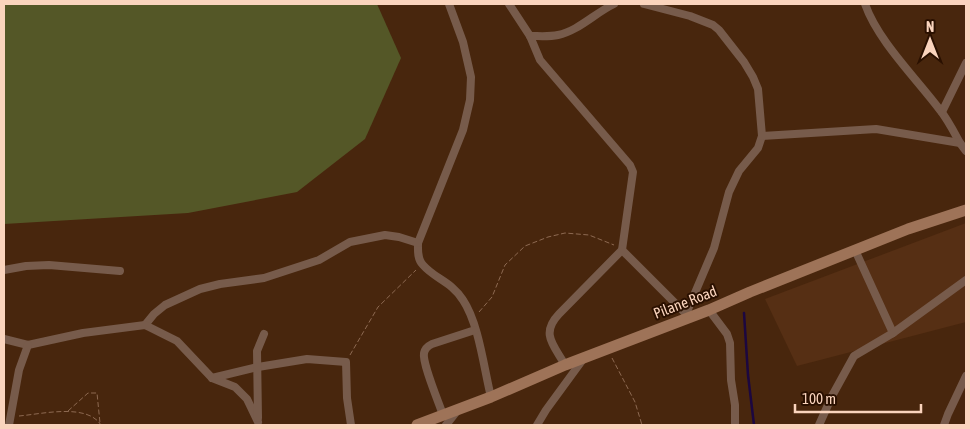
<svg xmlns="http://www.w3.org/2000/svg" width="970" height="429" viewBox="0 0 970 429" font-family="'Asap Condensed',sans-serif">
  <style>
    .built { fill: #562f14 }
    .green { fill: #545727 }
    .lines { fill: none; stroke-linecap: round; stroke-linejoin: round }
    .stream { stroke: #1c0740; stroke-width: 2.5 }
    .path { stroke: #8d6951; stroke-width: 1; stroke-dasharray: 5 2.5; stroke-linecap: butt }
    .minor { stroke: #775b4b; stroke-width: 8 }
    .secondary { stroke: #9e7358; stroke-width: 11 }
    .labels { text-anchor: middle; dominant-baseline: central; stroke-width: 4; stroke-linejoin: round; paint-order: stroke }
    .street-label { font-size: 15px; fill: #fad4bd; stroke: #2a1000 }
  </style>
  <rect width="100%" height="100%" fill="#48260d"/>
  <path class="built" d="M966 223V322L797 366 765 299Z"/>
  <path class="green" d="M4 4H377L401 58 365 139 297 192 188 213 4 224Z"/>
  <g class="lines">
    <path class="stream" d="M744 313 748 375 754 425"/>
    <g class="path">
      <path d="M479 312 492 297 505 265 525 246 548 237 565 233 589 235 614 245"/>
      <path d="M350 355 378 307 416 270"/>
      <path d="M612 358 635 402 642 425"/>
      <path d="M68 411 88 393H97L100 423"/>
      <path d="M19 416C42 414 87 403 101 425"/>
    </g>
    <g class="minor">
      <path d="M449 4 463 42 471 77 470 100 463 130 418 243C418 250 417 259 423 265 435 279 451 281 463 300 479 324 484 369 491 397"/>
      <path d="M509 4 530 36 540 60 630 165 633 172 622 250 559 314C540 334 554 345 565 365"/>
      <path d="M644 4 690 16 713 25 719 30 744 62 753 77 758 89 762 136 758 148 739 171 729 192 714 248 686 314"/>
      <path d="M865 4C878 41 916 78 940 110 948 120 954 132 960 143"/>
      <path d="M530 36C539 36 549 37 558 35 578 31 595 13 614 4"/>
      <path d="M942 112 966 63"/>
      <path d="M762 136 876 129 960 143 966 151"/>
      <path d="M622 250 688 316"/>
      <path d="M855 250 893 333"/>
      <path d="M4 270 26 266 49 265 120 271"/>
      <path d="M709 310 727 334 730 343 731 380 735 405V425"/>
      <path d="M145 325 154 314 165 305 200 289 220 284 264 278 319 260 350 242 385 235 399 237 418 243"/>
      <path d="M4 339 28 345 83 333 145 325 177 341 212 378 235 387 247 399 258 422"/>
      <path d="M212 378 258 367 307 359 346 362 347 398 351 425"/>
      <path d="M443 415C439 403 422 363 424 353 425 348 428 346 432 344L475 330"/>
      <path d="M258 418 257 351 264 334"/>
      <path d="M9 425 19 370 28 345"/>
      <path d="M446 425 457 411"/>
      <path d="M537 425 546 410 584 358"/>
      <path d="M819 425 832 396 854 356 893 333 966 280"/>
      <path d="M944 425 948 414 966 376"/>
    </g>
    <path class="secondary" d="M417 425 491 397 565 365 709 310 750 292 908 229 966 210"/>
  </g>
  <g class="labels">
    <g class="street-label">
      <text transform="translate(685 302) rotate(-21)">Pilane Road</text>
    </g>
  </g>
  <rect width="970" height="429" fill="none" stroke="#fad4bd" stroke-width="10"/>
  <g transform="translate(930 40)" stroke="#2a1000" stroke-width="4" paint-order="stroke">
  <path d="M0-4L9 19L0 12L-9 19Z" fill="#fad4bd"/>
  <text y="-8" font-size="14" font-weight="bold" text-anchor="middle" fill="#fad4bd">N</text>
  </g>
  <path d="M795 404v8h126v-8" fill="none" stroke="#fad4bd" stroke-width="2.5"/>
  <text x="802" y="404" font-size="15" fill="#fad4bd" stroke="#2a1000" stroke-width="4" paint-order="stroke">100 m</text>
</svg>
